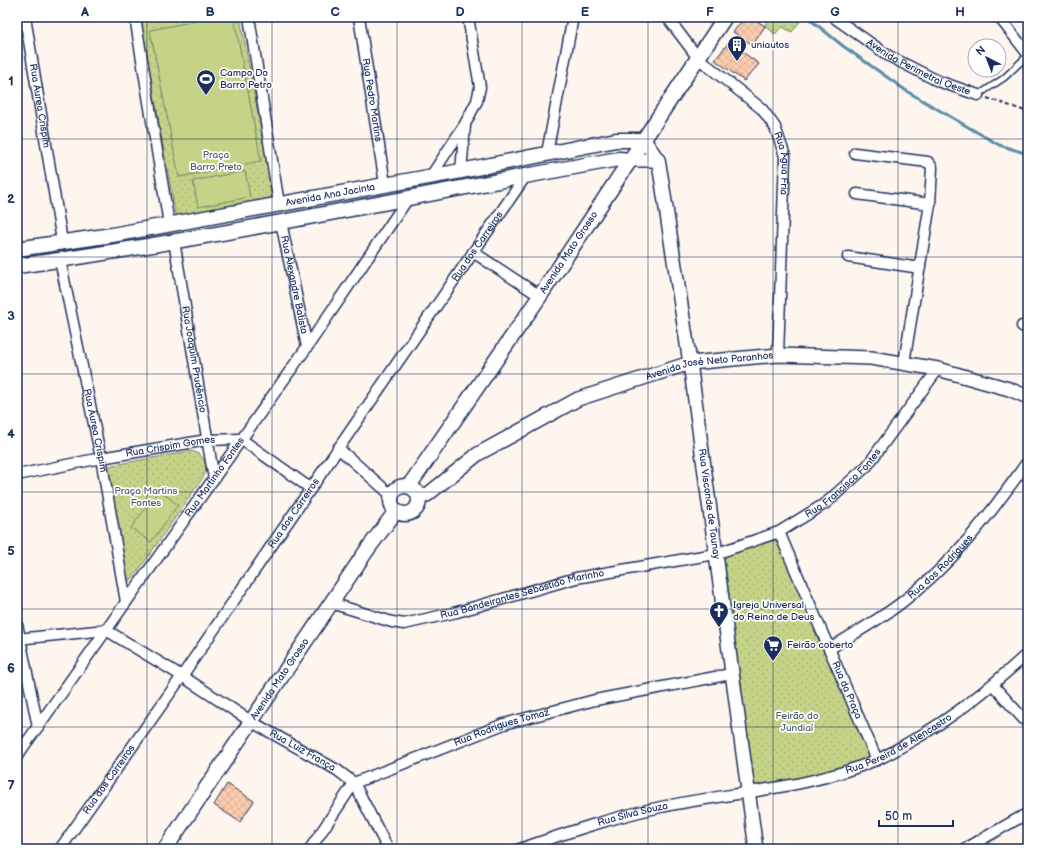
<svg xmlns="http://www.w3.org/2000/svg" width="1045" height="866" viewBox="0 0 1045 866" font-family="'Balsamiq Sans',sans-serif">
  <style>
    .grass { fill: url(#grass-dots); stroke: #708172 }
    .pitch { fill: #c4d387; stroke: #708172 }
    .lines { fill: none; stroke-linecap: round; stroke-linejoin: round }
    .stream { stroke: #568fa7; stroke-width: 3 }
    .building { fill: url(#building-cross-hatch); stroke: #1b2f5e }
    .service-casing { stroke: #1b2f5e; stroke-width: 8 }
    .minor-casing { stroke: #1b2f5e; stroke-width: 13 }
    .tertiary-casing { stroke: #1b2f5e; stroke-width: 16 }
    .secondary-casing { stroke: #1b2f5e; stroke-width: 17 }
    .path { stroke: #1b2f5e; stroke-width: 2; stroke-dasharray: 4 3; stroke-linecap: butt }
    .service { stroke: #fff; stroke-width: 5 }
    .minor { stroke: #fff; stroke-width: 10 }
    .tertiary { stroke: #fff; stroke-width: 13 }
    .secondary { stroke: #fff; stroke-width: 14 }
    .grid { fill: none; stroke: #1b2f5e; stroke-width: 1; stroke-opacity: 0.55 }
    .labels { text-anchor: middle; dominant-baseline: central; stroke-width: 3.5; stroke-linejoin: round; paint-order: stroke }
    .poi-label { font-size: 10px; fill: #1b2f5e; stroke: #fff; text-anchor: start }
    .street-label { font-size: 10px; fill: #1b2f5e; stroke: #fff }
    .park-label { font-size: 10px; fill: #4e606a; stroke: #fff }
    .neatline { fill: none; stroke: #1b2f5e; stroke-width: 1.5 }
    .grid-label { font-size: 13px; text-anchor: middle; font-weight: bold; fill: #1b2f5e }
  </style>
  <defs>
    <pattern id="grass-dots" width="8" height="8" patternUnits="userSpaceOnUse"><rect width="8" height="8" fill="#c4d387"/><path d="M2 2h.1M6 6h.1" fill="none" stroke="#a8b577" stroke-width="1.8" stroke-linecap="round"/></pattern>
    <pattern id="building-cross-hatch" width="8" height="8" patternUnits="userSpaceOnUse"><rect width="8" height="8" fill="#fcccac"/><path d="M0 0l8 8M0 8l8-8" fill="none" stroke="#d7b096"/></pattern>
  </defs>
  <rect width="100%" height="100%" fill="#fef5ee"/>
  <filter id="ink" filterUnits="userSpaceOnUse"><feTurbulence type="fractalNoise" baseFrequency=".025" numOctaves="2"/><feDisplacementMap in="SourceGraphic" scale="8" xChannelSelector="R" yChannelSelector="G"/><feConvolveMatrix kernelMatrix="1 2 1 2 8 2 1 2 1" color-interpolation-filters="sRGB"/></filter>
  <g filter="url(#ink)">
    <g class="grass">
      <path d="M140 17H240L275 204 176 218Z"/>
      <path d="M768 17H797L801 20 792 32 782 27 775 34 765 26Z"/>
      <path d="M191 451C203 453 209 465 204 476L136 574 131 580 127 581 107 467 113 465Z"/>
      <path d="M778 533 873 759 749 793 724 555Z"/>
    </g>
    <g class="pitch">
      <path d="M217 17H234L261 161 179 177 150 30Z"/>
      <path d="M245 171 250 197 198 207 193 181Z"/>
      <path d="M159 490 178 505 151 542 131 528Z"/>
    </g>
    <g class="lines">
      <path class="stream" d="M807 17 843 46 908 92 999 145 1028 154"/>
    </g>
    <g class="building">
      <path d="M745 17H751L765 26 753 45 733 32Z"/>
      <path d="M729 42 759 64 744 81 715 60Z"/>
      <path d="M227 784 254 801 240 822 214 805Z"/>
    </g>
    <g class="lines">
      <g class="service-casing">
        <path id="service" d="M978 95 1004 78 1028 55"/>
      </g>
      <g class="minor-casing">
        <g id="minor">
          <path id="s1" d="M25 17 62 241"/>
          <path d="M135 17 169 224"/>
          <path d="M249 17 279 204"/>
          <path id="s2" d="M359 17 385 184"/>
          <path id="s3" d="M667 17 698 58 762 109 775 127 785 156 778 355"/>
          <path id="s4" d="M838 17 836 19 889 56 938 81 978 95"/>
          <path d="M999 17 1028 54"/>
          <path d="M547 153 573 17"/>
          <path d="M855 153 928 162 932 167 930 204 904 363"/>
          <path d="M461 171 465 126"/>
          <path d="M431 176 465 124 477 101 480 87 468 17"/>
          <path d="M857 194 930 204"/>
          <path id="s5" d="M281 222 307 347"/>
          <path id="s6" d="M174 241 214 479"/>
          <path d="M473 252 540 296"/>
          <path d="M848 257 920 268"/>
          <path id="s7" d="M60 260 101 458 126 602"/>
          <path d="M1022 326 1028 329"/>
          <path d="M338 448 391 495"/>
          <path id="s8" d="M17 475 101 458 207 440 241 439 310 488"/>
          <path id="s9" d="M779 532 877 760"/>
          <path id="s10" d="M331 603 392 622 404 624 457 612 576 578 715 554 779 532 826 503 867 466 938 369"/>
          <path d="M17 624 38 727"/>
          <path id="s11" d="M17 639 106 630 182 676 252 722 337 770 354 783 388 849"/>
          <path id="s12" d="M829 649C853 634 879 620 901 603 953 564 991 513 1028 461"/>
          <path d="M993 685 1028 724"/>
          <path id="s13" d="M17 756 307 347 409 197"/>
          <path id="s14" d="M60 849 182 676 525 177"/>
          <path id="s15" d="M310 849 354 783 504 724 595 700 731 674"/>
          <path id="s16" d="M520 849C566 833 613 817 661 807 732 792 809 789 876 760 887 756 897 749 908 743 954 717 989 689 1028 653"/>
          <path d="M965 849 1028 813"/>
        </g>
      </g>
      <g class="tertiary-casing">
        <g id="tertiary">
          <path id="s17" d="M644 140 658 160 661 176 690 363 756 849"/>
          <path d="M631 160H658"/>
          <path id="s18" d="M418 495H427L478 454 578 399 690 363 778 355 871 358 938 369 1009 389 1028 397"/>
        </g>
      </g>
      <g class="secondary-casing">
        <g id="secondary">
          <path id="s19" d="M17 249 112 235 461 171 616 140H644"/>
          <path d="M17 266C219 238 418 194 619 159L631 160"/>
          <path id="s20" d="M409 486 540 296 725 17"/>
          <circle cx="405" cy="500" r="14"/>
          <path id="s21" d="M165 849 367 550 396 511"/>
        </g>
      </g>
      <path class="path" d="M987 98 1028 112"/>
      <use href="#service" class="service"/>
      <use href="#minor" class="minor"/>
      <use href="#tertiary" class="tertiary"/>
      <use href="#secondary" class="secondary"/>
    </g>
  </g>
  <path class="grid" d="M147 17V849M272 17V849M397 17V849M522 17V849M648 17V849M773 17V849M898 17V849M17 139H1028M17 257H1028M17 374H1028M17 492H1028M17 609H1028M17 727H1028"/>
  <defs>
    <g id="building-pin" transform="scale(1)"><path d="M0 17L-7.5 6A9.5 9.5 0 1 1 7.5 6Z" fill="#1b2f5e" stroke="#fff"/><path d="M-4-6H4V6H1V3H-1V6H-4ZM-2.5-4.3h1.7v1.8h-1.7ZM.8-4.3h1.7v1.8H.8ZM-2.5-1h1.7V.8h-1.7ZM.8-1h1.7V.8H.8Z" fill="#fff"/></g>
    <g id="stadium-pin" transform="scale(1)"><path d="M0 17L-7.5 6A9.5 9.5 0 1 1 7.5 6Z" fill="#1b2f5e" stroke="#fff"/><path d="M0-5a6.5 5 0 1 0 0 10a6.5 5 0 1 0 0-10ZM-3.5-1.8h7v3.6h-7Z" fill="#fff"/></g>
    <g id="church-pin" transform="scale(1)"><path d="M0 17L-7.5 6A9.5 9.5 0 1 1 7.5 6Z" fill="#1b2f5e" stroke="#fff"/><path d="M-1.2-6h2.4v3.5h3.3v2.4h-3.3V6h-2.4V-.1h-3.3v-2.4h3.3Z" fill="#fff"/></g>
    <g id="supermarket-pin" transform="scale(1)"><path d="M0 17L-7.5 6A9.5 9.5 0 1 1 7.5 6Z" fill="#1b2f5e" stroke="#fff"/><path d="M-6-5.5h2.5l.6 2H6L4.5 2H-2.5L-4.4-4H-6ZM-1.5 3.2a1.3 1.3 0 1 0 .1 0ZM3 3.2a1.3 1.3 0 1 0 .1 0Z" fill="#fff"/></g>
  </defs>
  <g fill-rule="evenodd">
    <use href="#building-pin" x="737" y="45"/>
    <use href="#stadium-pin" x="206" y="79"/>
    <use href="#church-pin" x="719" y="611"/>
    <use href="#supermarket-pin" x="773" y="645"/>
  </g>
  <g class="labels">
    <g class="poi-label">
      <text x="751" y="45">uniautos</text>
      <text x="220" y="73">Campo Do<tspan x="220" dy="12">Barro Petro</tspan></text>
      <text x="733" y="605">Igreja Universal<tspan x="733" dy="12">do Reino de Deus</tspan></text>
      <text x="787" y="645">Feirão coberto</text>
    </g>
    <g class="street-label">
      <text stroke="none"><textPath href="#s4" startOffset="99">Avenida Perimetral Oeste</textPath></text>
      <text stroke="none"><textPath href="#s2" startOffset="84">Rua Pedro Martins</textPath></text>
      <text stroke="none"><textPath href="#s1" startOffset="90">Rua Áurea Crispim</textPath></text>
      <text stroke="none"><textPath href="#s3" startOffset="193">Rua Água Fria</textPath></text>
      <text stroke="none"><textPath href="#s19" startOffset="318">Avenida Ana Jacinta</textPath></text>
      <text stroke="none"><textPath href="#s14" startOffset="733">Rua dos Carreiros</textPath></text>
      <text stroke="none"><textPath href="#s20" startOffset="283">Avenida Mato Grosso</textPath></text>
      <text stroke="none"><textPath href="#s5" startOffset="64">Rua Alexandre Batista</textPath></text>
      <text stroke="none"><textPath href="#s6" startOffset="120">Rua Joaquim Prudêncio</textPath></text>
      <text stroke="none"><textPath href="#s18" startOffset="325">Avenida José Neto Paranhos</textPath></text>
      <text stroke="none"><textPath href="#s7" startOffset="174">Rua Áurea Crispim</textPath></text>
      <text stroke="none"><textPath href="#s8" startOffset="156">Rua Crispim Gomes</textPath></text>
      <text stroke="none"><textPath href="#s13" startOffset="342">Rua Martinho Fontes</textPath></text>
      <text stroke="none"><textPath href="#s10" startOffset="544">Rua Francisco Fontes</textPath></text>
      <text stroke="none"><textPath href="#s17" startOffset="372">Rua Visconde de Taunay</textPath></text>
      <text stroke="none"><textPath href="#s14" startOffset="409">Rua dos Carreiros</textPath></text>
      <text stroke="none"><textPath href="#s12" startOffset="139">Rua dos Rodrigues</textPath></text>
      <text stroke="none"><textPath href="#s10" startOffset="198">Rua Bandeirantes Sebastião Marinho</textPath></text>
      <text stroke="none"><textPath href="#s21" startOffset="205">Avenida Mato Grosso</textPath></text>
      <text stroke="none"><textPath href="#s9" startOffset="172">Rua da Praça</textPath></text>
      <text stroke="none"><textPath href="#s15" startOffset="237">Rua Rodrigues Tomaz</textPath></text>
      <text stroke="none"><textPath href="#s16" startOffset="395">Rua Pereira de Alencastro</textPath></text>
      <text stroke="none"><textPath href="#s11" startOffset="320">Rua Luiz França</textPath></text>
      <text stroke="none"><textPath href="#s14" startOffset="85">Rua dos Carreiros</textPath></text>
      <text stroke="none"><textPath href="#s16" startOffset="118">Rua Silva Souza</textPath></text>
    </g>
    <g class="park-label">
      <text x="216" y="155">Praça<tspan x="216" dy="12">Barro Preto</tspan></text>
      <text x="146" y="491">Praça Martins<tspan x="146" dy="12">Fontes</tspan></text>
      <text x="797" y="716">Feirão do<tspan x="797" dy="12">Jundiaí</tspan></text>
    </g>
  </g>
  <rect width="1045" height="866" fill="none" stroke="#fff" stroke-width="44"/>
  <g transform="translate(987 58) rotate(318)"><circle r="19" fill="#ffffff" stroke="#a4acbf"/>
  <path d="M0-3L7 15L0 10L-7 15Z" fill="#1b2f5e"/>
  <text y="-6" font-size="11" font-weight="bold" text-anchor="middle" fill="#1b2f5e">N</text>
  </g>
  <path d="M879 820v6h74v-6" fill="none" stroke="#1b2f5e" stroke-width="2"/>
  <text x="885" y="820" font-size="12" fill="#1b2f5e" stroke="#ffffff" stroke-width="3" paint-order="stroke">50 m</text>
  <rect x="22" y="22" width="1001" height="822" class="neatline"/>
  <g class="grid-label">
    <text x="85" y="16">A</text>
    <text x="210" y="16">B</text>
    <text x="335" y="16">C</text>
    <text x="460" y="16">D</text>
    <text x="585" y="16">E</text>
    <text x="710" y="16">F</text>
    <text x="835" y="16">G</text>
    <text x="960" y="16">H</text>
    <text x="11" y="85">1</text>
    <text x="11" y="203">2</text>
    <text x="11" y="320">3</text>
    <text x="11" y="438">4</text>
    <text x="11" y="555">5</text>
    <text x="11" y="672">6</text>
    <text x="11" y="790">7</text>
  </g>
</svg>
